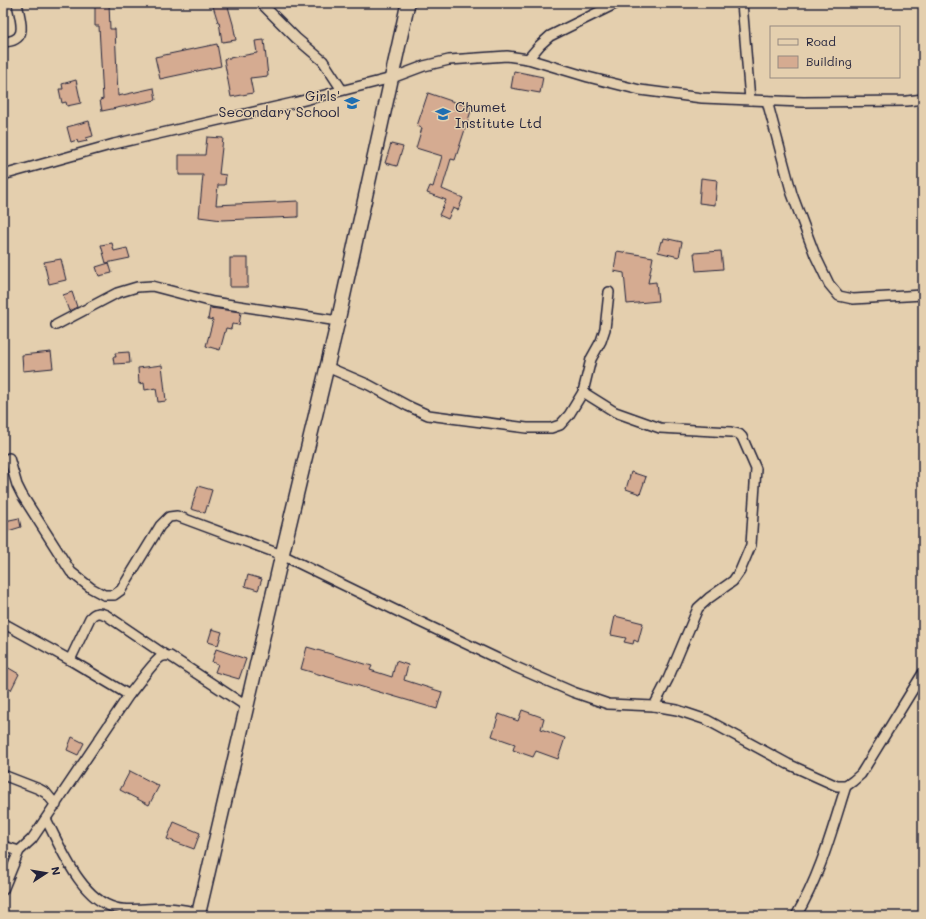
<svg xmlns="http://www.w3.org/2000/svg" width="926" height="919" viewBox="0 0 926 919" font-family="Mali,sans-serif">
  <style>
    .building { fill: #d5ab91; stroke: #22223b }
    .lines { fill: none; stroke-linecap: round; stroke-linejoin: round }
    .street-casing { stroke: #22223b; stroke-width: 12 }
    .secondary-casing { stroke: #22223b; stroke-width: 16 }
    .street { stroke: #e4cfae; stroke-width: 9 }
    .secondary { stroke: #e4cfae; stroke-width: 13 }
    .labels { text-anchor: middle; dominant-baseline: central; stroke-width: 3; stroke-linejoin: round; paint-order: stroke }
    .poi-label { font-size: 14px; fill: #22223b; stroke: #e4cfae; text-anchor: end }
  </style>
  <rect width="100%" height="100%" fill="#e4cfae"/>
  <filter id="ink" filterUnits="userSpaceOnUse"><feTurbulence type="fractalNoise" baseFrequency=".025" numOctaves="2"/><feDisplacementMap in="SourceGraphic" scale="8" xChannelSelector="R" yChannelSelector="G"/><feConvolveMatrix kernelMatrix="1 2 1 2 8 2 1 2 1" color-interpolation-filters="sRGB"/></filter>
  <g filter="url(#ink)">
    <g class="building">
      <path d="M95 3H109L110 29H115L118 96 154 88 156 100 102 111 100 100 103 99 99 26H95Z"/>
      <path d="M212 3H227L233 24 236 40 222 42 219 22H218Z"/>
      <path d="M264 40 268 76 250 78 253 93 231 97 224 59 257 53 255 41Z"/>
      <path d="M217 44 221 66 160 79 155 57Z"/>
      <path d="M514 71 543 77 540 93 511 88Z"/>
      <path d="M76 80 81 103 67 106 66 102 62 103 59 89H63L62 84Z"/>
      <path d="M428 93 472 108 455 160 451 159 442 189 463 198 458 210 453 208 448 219 439 215 446 200 427 193 430 186 433 187 442 156 416 148 422 128 417 126Z"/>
      <path d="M89 121 93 136 86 138 87 141 78 143 77 140 71 142 67 127Z"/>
      <path d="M207 137 223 138 219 174 226 175 225 185H218L216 205 298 201V217L222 220 199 217 203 175H179V155H205Z"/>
      <path d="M391 144 403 147 397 166 385 163Z"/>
      <path d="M701 178 717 180 715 205 699 203Z"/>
      <path d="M664 238 682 242 679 257 658 252 661 241 663 242Z"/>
      <path d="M112 243 114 251 127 248 130 258 106 263 101 245Z"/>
      <path d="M617 251 653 257 648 283 656 282 658 301 627 304 624 273 614 271Z"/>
      <path d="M721 251 723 269 696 271 694 253Z"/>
      <rect x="230" y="258" width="18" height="29"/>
      <path d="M61 259 66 280 49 284 44 262Z"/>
      <path d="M109 263 112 273 99 276 96 267Z"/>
      <path d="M72 292 77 307 69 311 63 295Z"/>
      <path d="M210 308 241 312 239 325 232 324 231 329 226 328 220 350 206 346 213 320 208 319Z"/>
      <path d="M51 352 53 368 23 371 22 355Z"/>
      <path d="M129 352 130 363 114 364 113 357H116L115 353Z"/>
      <path d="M162 365 166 401 158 402 156 388 145 390 144 383 139 384 138 368Z"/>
      <path d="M631 472 646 477 640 494 626 489Z"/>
      <path d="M198 486 212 490 205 513 191 509Z"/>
      <path d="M19 518 21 527 8 531 5 521Z"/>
      <path d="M248 575 262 579 258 590 245 586Z"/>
      <path d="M615 616 643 623 638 642 634 640 633 644 624 642 626 638 611 635Z"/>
      <path d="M212 629 222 632 218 645 208 642Z"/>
      <path d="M307 647 372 666 370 670 392 677 396 661 408 665 404 680 442 692 437 709 301 669Z"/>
      <path d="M216 649 246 659 239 679 215 672 218 664 212 662Z"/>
      <path d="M7 667 19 674 11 690 3 686V676Z"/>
      <path d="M522 710 544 718 541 729 565 738 558 759 536 751 533 757 513 750 515 744 492 736 499 714 518 721Z"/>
      <path d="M72 737 84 743 78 755 67 750Z"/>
      <path d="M130 771 159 786 149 805 120 790Z"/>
      <path d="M174 822 200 833 194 849 167 839Z"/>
    </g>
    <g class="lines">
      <g class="street-casing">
        <g id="street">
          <path d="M261 3 296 38 323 61 342 90"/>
          <path d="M742 3 750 100"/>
          <path d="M3 42C30 41 20 21 17 3"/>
          <path d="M528 59 540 45 550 36 617 3"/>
          <path d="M767 101 792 194 815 255 829 284 839 296 853 299 923 295"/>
          <path d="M3 175 114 144 293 103 392 78 424 66 449 60 507 56 528 59 588 77 640 90 702 98 803 102 907 101 923 99"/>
          <path d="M56 325 117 293 137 287 152 286 213 302 338 321"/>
          <path d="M327 367 369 385 408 406 428 415 527 428H551L560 425 569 415 583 392 591 359 601 341 605 329 609 292"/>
          <path d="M583 392 615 412 660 428 731 432 739 434 742 437 756 469 751 545 740 571 733 581 709 598 698 608 668 679 654 706"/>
          <path d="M9 458 17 485 22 495 71 572 91 588 104 595H114L121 590 160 526 169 517 177 516 282 555 397 611 511 665 573 692 608 704 654 706 677 710 707 720 788 764 837 786H846L853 781 861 774 923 673"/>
          <path d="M3 623 70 660 129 695"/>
          <path d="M70 660 90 618C95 612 99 612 106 615L165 655"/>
          <path d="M3 775 39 789 46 793 56 805"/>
          <path d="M46 819C61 848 81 900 116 908 130 912 150 908 165 908 176 908 188 911 199 912"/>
          <path d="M3 846 19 851"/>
          <path d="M3 890 19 851 32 839 129 695C136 687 153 662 161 657 164 655 167 656 170 656L246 706"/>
          <path d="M796 916C820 876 832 830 846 786"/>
        </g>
      </g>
      <g class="secondary-casing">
        <path id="secondary" d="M198 916 282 555 338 321 408 3"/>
      </g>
      <use href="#street" class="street"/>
      <use href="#secondary" class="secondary"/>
    </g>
  </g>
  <defs>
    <g id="school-bare" transform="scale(1.2)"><path d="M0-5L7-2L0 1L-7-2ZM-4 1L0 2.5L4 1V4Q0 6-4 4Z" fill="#1f6fb2" stroke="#e4cfae" stroke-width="2.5" paint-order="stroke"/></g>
  </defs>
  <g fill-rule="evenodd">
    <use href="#school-bare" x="352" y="103"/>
    <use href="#school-bare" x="443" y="114"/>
  </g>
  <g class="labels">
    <g class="poi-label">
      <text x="340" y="95">Girls'<tspan x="340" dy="16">Secondary School</tspan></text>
      <text x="455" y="106" text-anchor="start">Chumet<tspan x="455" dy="16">Institute Ltd</tspan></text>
    </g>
  </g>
  <rect width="926" height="919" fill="none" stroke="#e4cfae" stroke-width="16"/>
  <rect x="8" y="8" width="910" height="903" fill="none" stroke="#22223b" stroke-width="1.5" filter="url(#ink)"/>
  <rect x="770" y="26" width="130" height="52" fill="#e4cfae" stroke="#968a80"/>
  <rect x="778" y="39" width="20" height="6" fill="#e4cfae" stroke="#968a80"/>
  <text x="806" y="46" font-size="12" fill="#22223b">Road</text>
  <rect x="778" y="56" width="20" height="12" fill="#d5ab91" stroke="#968a80"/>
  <text x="806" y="66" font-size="12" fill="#22223b">Building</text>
  <g transform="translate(46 873) rotate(78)" stroke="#e4cfae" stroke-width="3" paint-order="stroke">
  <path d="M0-3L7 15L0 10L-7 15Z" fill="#22223b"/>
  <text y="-6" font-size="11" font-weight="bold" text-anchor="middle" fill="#22223b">N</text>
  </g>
</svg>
